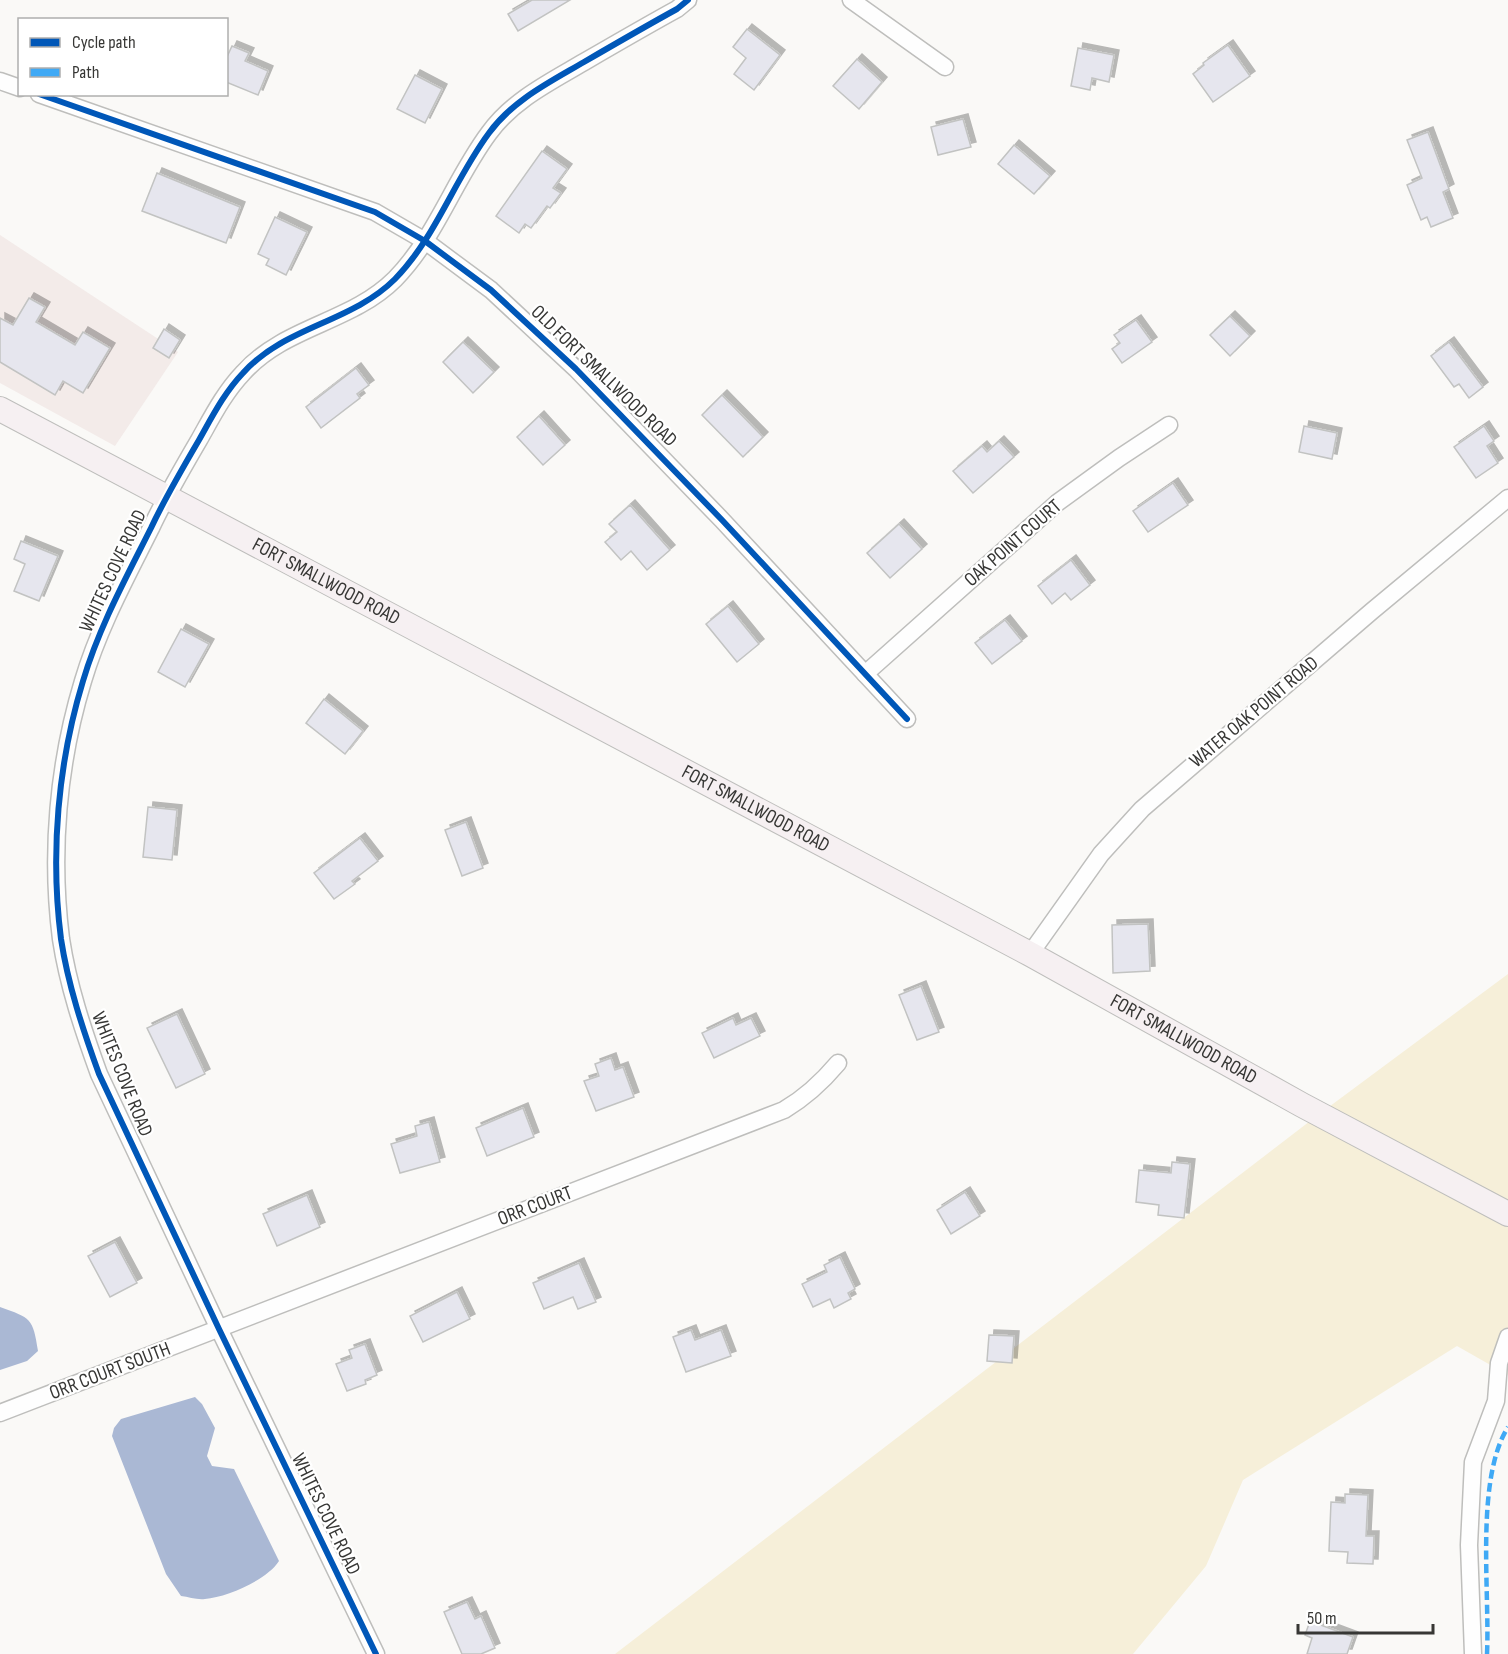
<svg xmlns="http://www.w3.org/2000/svg" width="1508" height="1654" viewBox="0 0 1508 1654" font-family="'Sofia Sans Condensed',sans-serif">
  <style>
    .commercial { fill: #f3ebe9 }
    .green { fill: #f6efd9 }
    .water { fill: #aab8d4 }
    .building { fill: #e6e6ee; stroke: #c2c3c2; stroke-width: 1.5; filter: url(#shadow) }
    .lines { fill: none; stroke-linecap: round; stroke-linejoin: round }
    .minor-casing { stroke: #bebebc; stroke-width: 19 }
    .secondary-casing { stroke: #bebebc; stroke-width: 26 }
    .minor { stroke: #fefefe; stroke-width: 16 }
    .secondary { stroke: #f6f0f2; stroke-width: 24 }
    .quiet { stroke: #3fa9f5; stroke-width: 4.5; stroke-dasharray: 9 4.5; stroke-linecap: butt }
    .cycleway-casing { stroke: #fff; stroke-width: 10 }
    .cycleway { stroke: #0057b8; stroke-width: 6 }
    .labels { text-anchor: middle; dominant-baseline: central; stroke-width: 4.5; stroke-linejoin: round; paint-order: stroke }
    .street-label { font-size: 20px; fill: #373735; stroke: #fff }
  </style>
  <defs>
    <filter id="shadow"><feDropShadow dx="5" dy="-5" stdDeviation="0" flood-color="#0004"/></filter>
  </defs>
  <rect width="100%" height="100%" fill="#faf9f7"/>
  <path class="commercial" d="M0 235 178 352 115 446 0 383Z"/>
  <path class="green" d="M1508 974V1375L1457 1346 1243 1480 1206 1566 1133 1654H615L1314 1118Z"/>
  <g class="water">
    <path d="M0 1307C31 1318 33 1318 38 1351L27 1361 0 1370Z"/>
    <path d="M195 1397 202 1404 215 1428 207 1456 212 1466 234 1469 279 1561C267 1580 227 1597 205 1599 197 1600 189 1597 181 1596L166 1574 112 1436 114 1428 121 1419Z"/>
  </g>
  <g class="building">
    <path d="M532 0H570L518 31 508 14Z"/>
    <path d="M747 29 780 55 754 90 734 74 746 58 733 47Z"/>
    <path d="M1228 45 1250 76 1213 102 1193 74 1204 65 1203 63Z"/>
    <path d="M232 46 249 53 245 61 268 71 258 95 226 82V59Z"/>
    <path d="M1078 48 1114 55 1109 82 1092 78 1090 90 1071 86Z"/>
    <path d="M857 59 882 82 859 109 833 86Z"/>
    <path d="M415 75 442 89 425 123 397 109Z"/>
    <path d="M963 119 971 147 938 155 931 127Z"/>
    <path d="M1428 132 1449 189 1443 192 1453 218 1431 227 1427 217 1421 220 1407 185 1422 178 1407 140Z"/>
    <path d="M1014 145 1050 176 1034 194 998 164Z"/>
    <path d="M542 151 567 169 553 188 561 193 550 208 547 206 531 228 525 224 519 233 496 216Z"/>
    <path d="M157 173 240 207 226 243 142 211Z"/>
    <path d="M275 217 307 232 286 275 266 265 269 259 258 254Z"/>
    <path d="M29 298 45 307 36 322 75 345 83 332 110 348 83 393 63 381 55 395 0 362V318L13 325Z"/>
    <path d="M1230 316 1250 336 1230 356 1210 335Z"/>
    <path d="M1136 320 1152 342 1122 363 1112 349 1120 343 1114 335Z"/>
    <path d="M164 329 180 340 169 358 153 348Z"/>
    <path d="M463 342 494 372 473 393 443 362Z"/>
    <path d="M1449 342 1483 387 1469 398 1459 384 1454 387 1431 356Z"/>
    <path d="M356 368 369 385 357 394 360 398 321 428 306 407Z"/>
    <path d="M722 395 763 437 743 457 702 415Z"/>
    <path d="M539 416 565 445 543 465 517 437Z"/>
    <path d="M1304 426 1337 433 1332 459 1299 452Z"/>
    <path d="M1484 426 1494 441 1487 446 1498 463 1476 478 1454 447Z"/>
    <path d="M999 441 1014 457 973 493 953 471 982 446 987 452Z"/>
    <path d="M1173 483 1188 505 1148 532 1133 511Z"/>
    <path d="M630 505 670 550 647 570 631 551 621 560 605 542 617 532 609 524Z"/>
    <path d="M899 524 922 549 890 578 867 553Z"/>
    <path d="M21 541 58 556 39 601 14 591 25 564 14 559Z"/>
    <path d="M1071 560 1090 585 1071 600 1065 593 1052 604 1038 586Z"/>
    <path d="M728 606 759 644 737 662 706 624Z"/>
    <path d="M1005 620 1022 641 992 664 975 643Z"/>
    <path d="M181 629 209 644 185 687 158 672Z"/>
    <path d="M324 699 363 731 345 754 306 723Z"/>
    <path d="M148 807 177 810 172 860 143 857Z"/>
    <path d="M466 822 483 868 462 876 445 830Z"/>
    <path d="M360 838 378 861 352 881 355 884 334 899 314 873Z"/>
    <path d="M1148 924 1150 971 1113 973 1112 925Z"/>
    <path d="M921 986 939 1032 917 1040 899 995Z"/>
    <path d="M177 1014 205 1074 176 1088 147 1028Z"/>
    <path d="M733 1018 736 1025 751 1018 760 1036 714 1058 702 1033Z"/>
    <path d="M611 1058 615 1070 623 1067 634 1097 596 1111 584 1081 599 1076 595 1064Z"/>
    <path d="M523 1108 534 1137 487 1156 476 1128Z"/>
    <path d="M429 1122 440 1162 400 1173 391 1144 417 1136 415 1126Z"/>
    <path d="M1172 1162 1190 1164 1184 1218 1158 1215 1159 1205 1136 1202 1139 1170 1171 1173Z"/>
    <path d="M965 1192 980 1216 951 1234 937 1210Z"/>
    <path d="M307 1195 320 1227 277 1246 263 1214Z"/>
    <path d="M115 1242 137 1283 110 1297 88 1256Z"/>
    <path d="M840 1257 855 1289 848 1293 851 1299 834 1308 830 1299 813 1307 802 1284 827 1272 824 1265Z"/>
    <path d="M579 1263 596 1302 578 1309 573 1297 544 1309 533 1283Z"/>
    <path d="M457 1292 470 1319 423 1342 410 1316Z"/>
    <path d="M691 1330 695 1340 721 1330 731 1356 686 1372 673 1337Z"/>
    <path d="M989 1335 1014 1336 1012 1363 987 1361Z"/>
    <path d="M365 1344 377 1375 365 1380 366 1384 347 1391 336 1364 352 1358 349 1350Z"/>
    <path d="M1345 1494 1368 1495 1366 1536H1374L1373 1564 1347 1563 1348 1552 1329 1551 1331 1502 1345 1503Z"/>
    <path d="M467 1602 475 1619 481 1616 495 1648 481 1654H462L444 1612Z"/>
    <path d="M1310 1621 1353 1637 1347 1654H1307L1312 1638 1305 1635Z"/>
  </g>
  <g class="lines">
    <g class="minor-casing">
      <g id="minor">
        <path d="M851 0 945 67"/>
        <path d="M0 81 20 88"/>
        <path d="M39 94 375 212 425 241 491 290 576 369 722 520 907 719"/>
        <path d="M865 674 1057 503 1119 458 1169 425"/>
        <path d="M1030 954 1101 854 1142 809 1372 611 1508 498"/>
        <path d="M0 1413 784 1110C806 1097 822 1082 838 1063"/>
        <path d="M376 1654 219 1329 99 1074C83 1030 68 985 61 939 50 853 58 763 83 681 99 627 126 578 151 528 165 498 182 469 199 440 212 417 224 393 243 373 285 326 351 323 395 279 436 237 454 180 489 133 513 100 550 82 584 62 615 44 646 26 677 9L688 0"/>
        <path d="M1473 1654 1469 1545 1473 1462 1496 1401 1499 1363 1508 1337"/>
      </g>
    </g>
    <g class="secondary-casing">
      <g id="secondary">
        <path id="s1" d="M0 409 1030 954 1302 1105 1508 1214"/>
      </g>
    </g>
    <use href="#minor" class="minor"/>
    <use href="#secondary" class="secondary"/>
    <path class="quiet" d="M1487 1654C1490 1591 1475 1480 1508 1427"/>
    <g class="cycleway-casing">
      <g id="cycleway">
        <path d="M39 94 375 212 425 241 491 290 576 369 722 520 907 719"/>
        <path d="M376 1654 219 1329 99 1074C83 1030 68 985 61 939 50 853 58 763 83 681 99 627 126 578 151 528 165 498 182 469 199 440 212 417 224 393 243 373 285 326 351 323 395 279 436 237 454 180 489 133 513 100 550 82 584 62 615 44 646 26 677 9L688 0"/>
      </g>
    </g>
    <use href="#cycleway" class="cycleway"/>
  </g>
  <g class="labels">
    <g class="street-label">
      <text transform="translate(604 376) rotate(44)">OLD FORT SMALLWOOD ROAD</text>
      <text transform="translate(1013 543) rotate(-41)">OAK POINT COURT</text>
      <text transform="translate(113 571) rotate(-65)">WHITES COVE ROAD</text>
      <text stroke="none"><textPath href="#s1" startOffset="369">FORT SMALLWOOD ROAD</textPath></text>
      <text transform="translate(1254 712) rotate(-40)">WATER OAK POINT ROAD</text>
      <text stroke="none"><textPath href="#s1" startOffset="855">FORT SMALLWOOD ROAD</textPath></text>
      <text stroke="none"><textPath href="#s1" startOffset="1341">FORT SMALLWOOD ROAD</textPath></text>
      <text transform="translate(122 1074) rotate(68)">WHITES COVE ROAD</text>
      <text transform="translate(535 1206) rotate(-21)">ORR COURT</text>
      <text transform="translate(110 1371) rotate(-21)">ORR COURT SOUTH</text>
      <text transform="translate(326 1514) rotate(64)">WHITES COVE ROAD</text>
    </g>
  </g>
  <rect x="18" y="18" width="210" height="78" fill="#ffffff" stroke="#afafae" stroke-width="1.5"/>
  <rect x="30" y="38" width="30" height="9" fill="#0057b8" stroke="#afafae" stroke-width="1.5"/>
  <text x="72" y="48" font-size="18" fill="#373735">Cycle path</text>
  <rect x="30" y="68" width="30" height="9" fill="#3fa9f5" stroke="#afafae" stroke-width="1.5"/>
  <text x="72" y="78" font-size="18" fill="#373735">Path</text>
  <path d="M1298 1624v9h135v-9" fill="none" stroke="#373735" stroke-width="3"/>
  <text x="1307" y="1624" font-size="18" fill="#373735" stroke="#ffffff" stroke-width="4.5" paint-order="stroke">50 m</text>
</svg>
